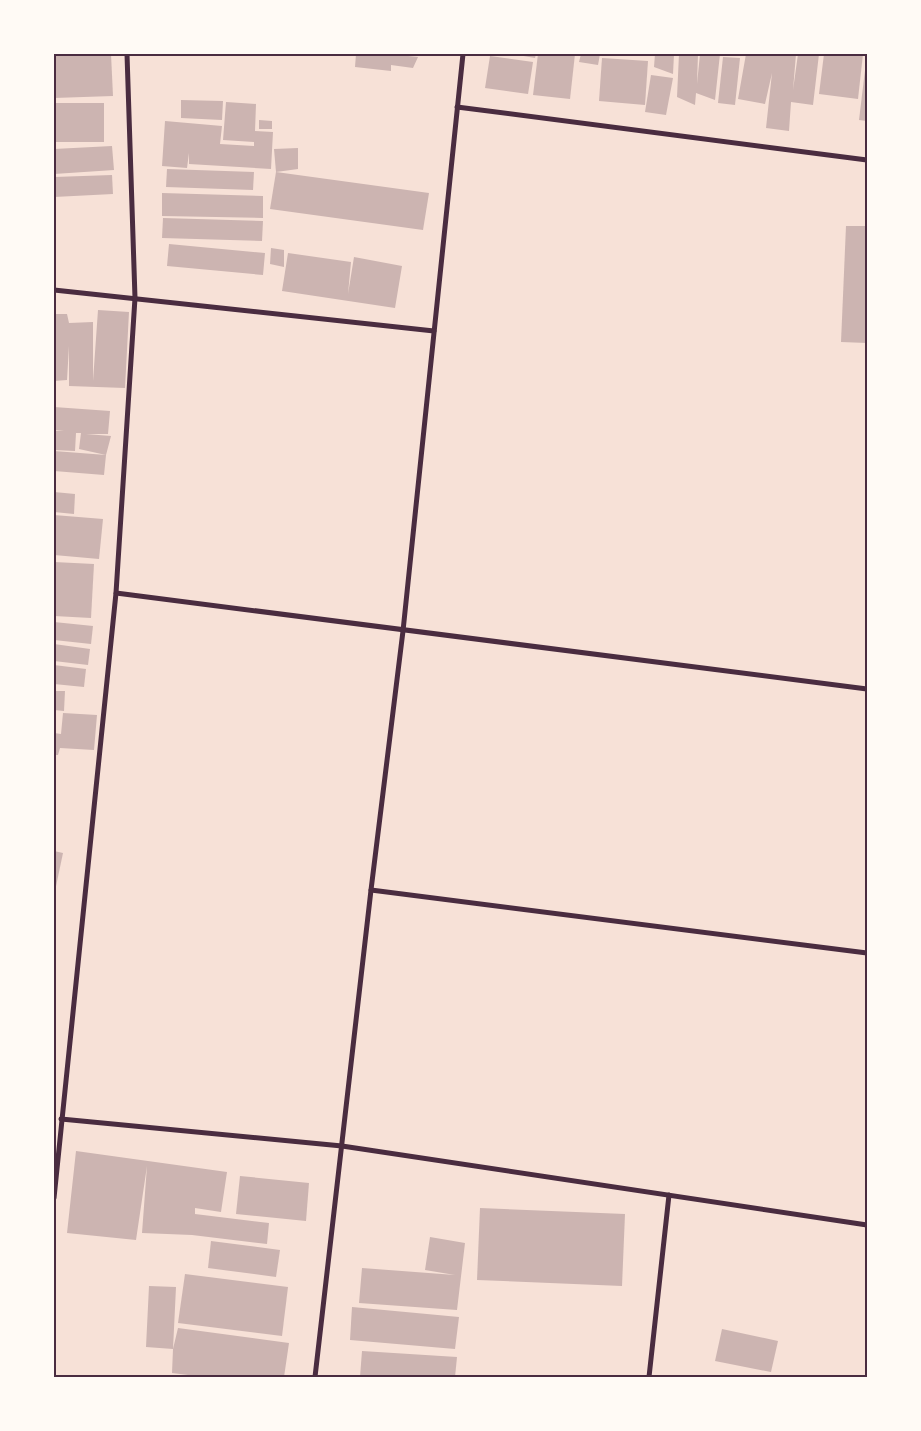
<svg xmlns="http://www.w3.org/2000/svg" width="921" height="1431" viewBox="0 0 921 1431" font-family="'Varela Round',sans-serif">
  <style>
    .building { fill: #ccb4b1 }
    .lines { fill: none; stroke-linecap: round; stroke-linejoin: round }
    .minor { stroke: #4a2c40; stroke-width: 5 }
    .neatline { fill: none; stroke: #4a2c40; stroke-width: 2 }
  </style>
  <rect width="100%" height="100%" fill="#f7e1d7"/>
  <g class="building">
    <path d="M54 54H111L113 96 54 98Z"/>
    <path d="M356 54H389L418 57 413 68 391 65V71L355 67Z"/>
    <path d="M512 54H536L535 58Z"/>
    <path d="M538 54H575L570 99 533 95Z"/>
    <path d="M581 54H600L598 65 579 62Z"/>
    <path d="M655 54H674L673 74 654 67Z"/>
    <path d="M679 54H698L697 84 700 54H720L715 100 696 93 695 105 677 97Z"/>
    <path d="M746 54H796L793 90 798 54H819L813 105 791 102 789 131 766 128 772 73 765 104 738 99Z"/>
    <path d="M824 54H863L858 99 819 94Z"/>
    <path d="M490 56 533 62 528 94 485 88Z"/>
    <path d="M723 57 740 58 735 105 718 103Z"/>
    <path d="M602 58 648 61 645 105 599 101Z"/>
    <path d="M866 62H867V121L859 120Z"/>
    <path d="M651 75 673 78 666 115 645 112Z"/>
    <path d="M181 100 223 101 222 120 181 118Z"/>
    <path d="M226 102 256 104 255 131 273 132 271 169 189 164V153L187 168 162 166 165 121 222 126 220 144 254 146V142L223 140Z"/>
    <rect x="54" y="103" width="50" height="39"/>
    <path d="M259 120 272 121V129H259Z"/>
    <path d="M112 146 114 170 54 174V149Z"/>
    <path d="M298 148V169L276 172 274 149Z"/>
    <path d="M167 169 254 172 253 190 166 187Z"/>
    <path d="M276 172 429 193 423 230 270 209Z"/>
    <path d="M112 175 113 194 54 197V177Z"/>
    <path d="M162 193 263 196V218L162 216Z"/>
    <path d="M163 218 263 221 262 241 162 238Z"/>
    <path d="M846 226H867V343L841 342Z"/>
    <path d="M169 244 265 253 263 275 167 266Z"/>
    <path d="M271 248 284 250V267L270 264Z"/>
    <path d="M288 253 351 262 348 294 354 257 402 266 395 308 282 291Z"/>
    <path d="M98 310 129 312 125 388 69 386V346L67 380 54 381V314H67L69 323 93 322V381Z"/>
    <path d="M54 407 110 411 108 434H86L111 436 106 455 104 475 54 471V451L106 455 79 449 81 433H76L75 451 54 450V431H64L54 430Z"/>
    <path d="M54 492 75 494 74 514 54 512Z"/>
    <path d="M54 515 103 519 99 559 54 555Z"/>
    <path d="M54 562 94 564 91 618 54 616Z"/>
    <path d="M54 622 93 626 91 644 54 640Z"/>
    <path d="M54 644 90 649 88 665 54 661Z"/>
    <path d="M54 665 86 669 84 687 54 684Z"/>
    <path d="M54 691H65L64 711 54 710Z"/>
    <path d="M63 713 97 715 94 750 60 748 58 755H54V733L61 734Z"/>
    <path d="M54 851 63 853 55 891H54Z"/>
    <path d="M76 1151 227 1172 221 1212 195 1208V1214L269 1223 267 1244 192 1235 142 1233 147 1166 136 1240 67 1233Z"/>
    <path d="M240 1176 309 1183 306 1221 236 1214Z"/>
    <path d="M480 1208 625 1214 622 1286 477 1280Z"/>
    <path d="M430 1237 465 1243 457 1310 359 1303 362 1268 455 1275 425 1270Z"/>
    <path d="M211 1241 280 1250 276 1277 208 1268Z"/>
    <path d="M185 1274 288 1287 282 1336 178 1323Z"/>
    <path d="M149 1286 176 1287 173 1349 178 1328 289 1343 284 1377H204L172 1373 173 1349 146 1347Z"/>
    <path d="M352 1307 459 1317 455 1349 350 1340Z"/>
    <path d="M722 1329 778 1341 771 1372 715 1361Z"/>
    <path d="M362 1351 457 1357 455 1377H360Z"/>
  </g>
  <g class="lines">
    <g class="minor">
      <path d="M457 107 867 160"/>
      <path d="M54 290 434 331"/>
      <path d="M116 593 867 689"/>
      <path d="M371 890 867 953"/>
      <path d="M61 1119 342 1146 867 1225"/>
      <path d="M54 1198 116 593 135 298 127 54"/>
      <path d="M315 1377 371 890 403 631 463 54"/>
      <path d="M649 1377 669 1195"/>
    </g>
  </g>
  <rect width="921" height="1431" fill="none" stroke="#fffaf5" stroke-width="110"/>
  <rect x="55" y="55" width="811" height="1321" class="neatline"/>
</svg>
